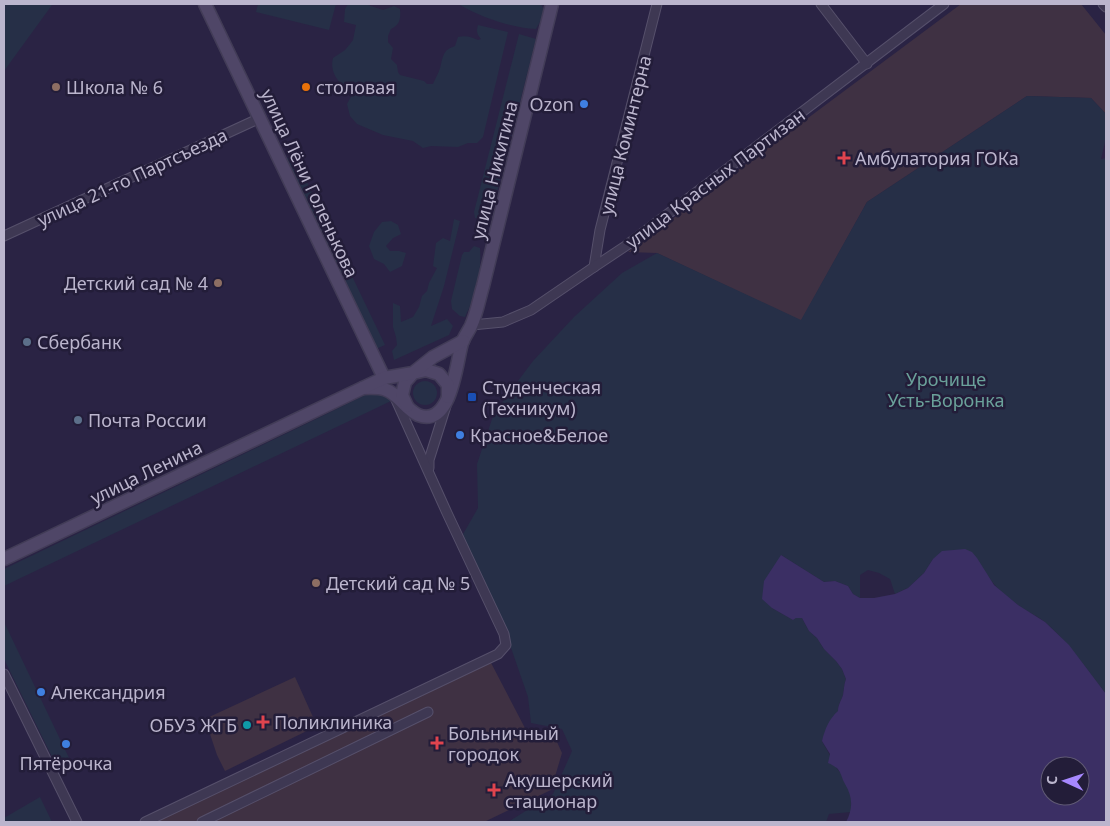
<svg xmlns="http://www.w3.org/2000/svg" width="1110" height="826" viewBox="0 0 1110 826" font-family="'Noto Sans',sans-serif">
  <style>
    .medical { fill: #3f3143 }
    .green { fill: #262f47 }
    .water { fill: #3b2f64; fill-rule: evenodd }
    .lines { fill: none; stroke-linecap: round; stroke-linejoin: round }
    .street-casing { stroke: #56506b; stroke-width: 11 }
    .secondary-casing { stroke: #423c57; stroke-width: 15 }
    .street { stroke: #3e3853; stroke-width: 9 }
    .secondary { stroke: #4f4667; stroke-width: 12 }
    .education-dot { fill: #8d6e63; stroke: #231d39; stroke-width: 2 }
    .food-dot { fill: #e8710a; stroke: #231d39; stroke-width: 2 }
    .shop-dot { fill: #3f7fe0; stroke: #231d39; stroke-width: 2 }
    .health-dot { fill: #e0444e; stroke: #231d39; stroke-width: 2 }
    .service-dot { fill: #5c6f8a; stroke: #231d39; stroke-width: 2 }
    .transit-dot { fill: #1a4fb4; stroke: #231d39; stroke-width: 2 }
    .culture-dot { fill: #0f9aa8; stroke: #231d39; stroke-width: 2 }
    .labels { text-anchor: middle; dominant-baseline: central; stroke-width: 5; stroke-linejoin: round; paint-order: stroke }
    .poi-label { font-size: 18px; fill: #bbb5cd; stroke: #231d39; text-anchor: start }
    .street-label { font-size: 18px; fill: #bbb5cd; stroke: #231d39 }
    .park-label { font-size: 18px; fill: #6aa19a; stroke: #231d39 }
  </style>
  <rect width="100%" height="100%" fill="#2a2344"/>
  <g class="medical">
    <path d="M961 4H1081L1106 35V114L1091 98 1027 96 867 202 801 321 657 253 628 252Z"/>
    <path d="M489 659 526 730 553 733 562 753 551 790 484 822H153Z"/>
    <path d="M295 677 317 726 225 771 217 755 210 734 218 729 207 718Z"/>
  </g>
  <g class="green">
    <path d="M4 4 52 5 4 71Z"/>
    <path d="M258 4H336L329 30 256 12Z"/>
    <path d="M348 4H365L383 10 394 6 400 9C401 18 400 25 391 29L388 36V42L393 48 391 59 397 65 398 72 400 75 424 81 427 84H433C436 77 440 71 441 64 444 53 444 50 455 46L458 37C466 35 471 37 478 40L481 39C477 34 476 32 478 25L508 32 483 137 477 143H468L458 147 431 146 423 148 413 141 383 135 357 124 350 116 347 104 359 81 348 87 343 86C335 78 330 69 333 58L345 50 350 44 353 40 356 25 344 22 345 9Z"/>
    <path d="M460 4H541L544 10 541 20 536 29C509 27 483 18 460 5Z"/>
    <path d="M519 34 536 39 494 204 484 220 475 218 474 212Z"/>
    <path d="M1027 96 1091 98 1106 114V138L1101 159 1106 158V694C1087 670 1070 644 1047 624 1039 616 1027 612 1018 605 1005 596 994 586 986 573L933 559 924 573 908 588 895 594 890 579 879 573 868 570 860 575V598L853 594 848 586 835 581 824 582 781 555 772 608 793 620 796 618H802L809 631 817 638 824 649 836 661 842 669 846 679C844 684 844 690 843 695 841 701 838 705 838 711L822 741 838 770 841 773 845 783 849 789 851 799V812L829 814 826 822H508L553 794 572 751 562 729 531 723 528 697 500 616 462 536 478 508 477 464 494 413 533 361 574 317 622 273 657 253 801 320 867 202Z"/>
    <path d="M294 155 385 345 376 349 285 159Z"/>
    <path d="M454 219 460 221 444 286 431 326 447 319 453 326 449 335 394 360 392 351 397 345 396 337 393 327V303L400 306 401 322 413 317 419 307 422 296 427 291 429 283 437 268 433 266 436 243 443 238 450 241Z"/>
    <path d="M391 221 398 225 401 234 393 238 386 246 390 251H399L406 253 402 266 390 272 384 264 374 259 369 246 374 232 382 222Z"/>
    <path d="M474 246 480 248C482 272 476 295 465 317L460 316 452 309 451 301 462 255 464 252H469Z"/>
    <circle cx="425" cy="393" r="12"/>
    <path d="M375 392 387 395 391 401 4 586V569L310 422 365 395Z"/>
    <path d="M4 622 70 760 69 765 62 768 57 767 4 659Z"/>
    <path d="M40 797 52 822H4V818Z"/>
  </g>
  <path class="water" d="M965 549 972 552 977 558 994 585 1018 605 1045 622 1069 645 1106 694V822H846C853 809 853 797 845 784 839 772 842 769 828 763L830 754 822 741C825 729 829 719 838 711 838 705 841 701 843 695 844 689 844 684 846 679L842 669 836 661 824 649 817 638 809 631 802 618H796L793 620 772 608 762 599 764 581 781 555 824 582 835 581 848 586 853 594 860 598H874L895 594 908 588 924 573 933 559 942 551ZM1050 766H1080V796H1050Z"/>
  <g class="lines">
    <g class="street-casing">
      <g id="street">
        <path d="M821 4 867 64"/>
        <path d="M1103 4 1106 7"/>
        <path d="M4 236 260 118"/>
        <path d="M594 267 600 230 657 4"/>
        <path d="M472 325 503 322 531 310 594 267 627 245 944 4"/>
        <path d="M429 468V460L446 406"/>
        <path d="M4 674 77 822"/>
        <path d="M145 822 498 654 506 645 504 634 447 513 396 400"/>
        <path d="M202 822 428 712"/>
      </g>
    </g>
    <g class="secondary-casing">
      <g id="secondary">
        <path d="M205 4 384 378"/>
        <path d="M363 388C383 387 389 388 403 403 408 408 412 412 418 415 452 428 456 363 462 343 464 337 468 332 471 326 477 313 479 299 483 286L552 4"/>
        <path d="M407 406 402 395 405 382 413 373 426 370 439 374 448 385V397"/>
        <path d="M4 559 369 385 384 378 413 373 433 357 463 341"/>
      </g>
    </g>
    <use href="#street" class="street"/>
    <use href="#secondary" class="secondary"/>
  </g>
  <g class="education-dot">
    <circle cx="56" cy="87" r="5"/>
    <circle cx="218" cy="283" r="5"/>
    <circle cx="316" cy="583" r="5"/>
  </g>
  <circle class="food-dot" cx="306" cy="87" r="5"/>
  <g class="shop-dot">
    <circle cx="584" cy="104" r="5"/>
    <circle cx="460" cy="435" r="5"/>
    <circle cx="41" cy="692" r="5"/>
    <circle cx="66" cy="744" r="5"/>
  </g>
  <g class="health-dot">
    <path d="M841.5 150.5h5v5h5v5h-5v5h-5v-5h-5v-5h5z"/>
    <path d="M260.5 714.5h5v5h5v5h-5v5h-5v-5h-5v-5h5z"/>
    <path d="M434.5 735.5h5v5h5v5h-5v5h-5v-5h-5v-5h5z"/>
    <path d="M491.5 782.5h5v5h5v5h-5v5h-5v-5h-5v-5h5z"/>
  </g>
  <g class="service-dot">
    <circle cx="27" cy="342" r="5"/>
    <circle cx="78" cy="420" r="5"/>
  </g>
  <rect class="transit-dot" x="467" y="392" width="10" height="10" rx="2.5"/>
  <circle class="culture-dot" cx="247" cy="725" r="5"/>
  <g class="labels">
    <g class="poi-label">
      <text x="66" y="87">Школа № 6</text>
      <text x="316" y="87">столовая</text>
      <text x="574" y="104" text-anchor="end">Ozon</text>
      <text x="855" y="158">Амбулатория ГОКа</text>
      <text x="208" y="283" text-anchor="end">Детский сад № 4</text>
      <text x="37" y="342">Сбербанк</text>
      <text x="482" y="387">Студенческая<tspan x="482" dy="21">(Техникум)</tspan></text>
      <text x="88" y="420">Почта России</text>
      <text x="470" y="435">Красное&amp;Белое</text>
      <text x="326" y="583">Детский сад № 5</text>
      <text x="51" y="692">Александрия</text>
      <text x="274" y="722">Поликлиника</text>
      <text x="237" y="725" text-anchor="end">ОБУЗ ЖГБ</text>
      <text x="448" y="733">Больничный<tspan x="448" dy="21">городок</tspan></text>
      <text x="66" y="763" text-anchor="middle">Пятёрочка</text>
      <text x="505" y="780">Акушерский<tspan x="505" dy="21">стационар</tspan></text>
    </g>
    <g class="street-label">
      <text transform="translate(625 135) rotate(-76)">улица Коминтерна</text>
      <text transform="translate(494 170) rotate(-76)">улица Никитина</text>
      <text transform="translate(132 177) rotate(-25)">улица 21-го Партсъезда</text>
      <text transform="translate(715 178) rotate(-37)">улица Красных Партизан</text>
      <text transform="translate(310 183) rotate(65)">улица Лёни Голенькова</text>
      <text transform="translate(146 472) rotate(-26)">улица Ленина</text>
    </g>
    <g class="park-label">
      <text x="946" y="379">Урочище<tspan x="946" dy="21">Усть-Воронка</tspan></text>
    </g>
  </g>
  <rect width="1110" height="826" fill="none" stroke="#bbb5cd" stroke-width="10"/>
  <g transform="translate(1065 781) rotate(273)"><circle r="24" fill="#231d39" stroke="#605a74"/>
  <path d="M0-4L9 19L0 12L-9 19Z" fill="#a788ff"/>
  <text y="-8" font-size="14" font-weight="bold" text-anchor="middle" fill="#bbb5cd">С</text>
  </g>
</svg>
